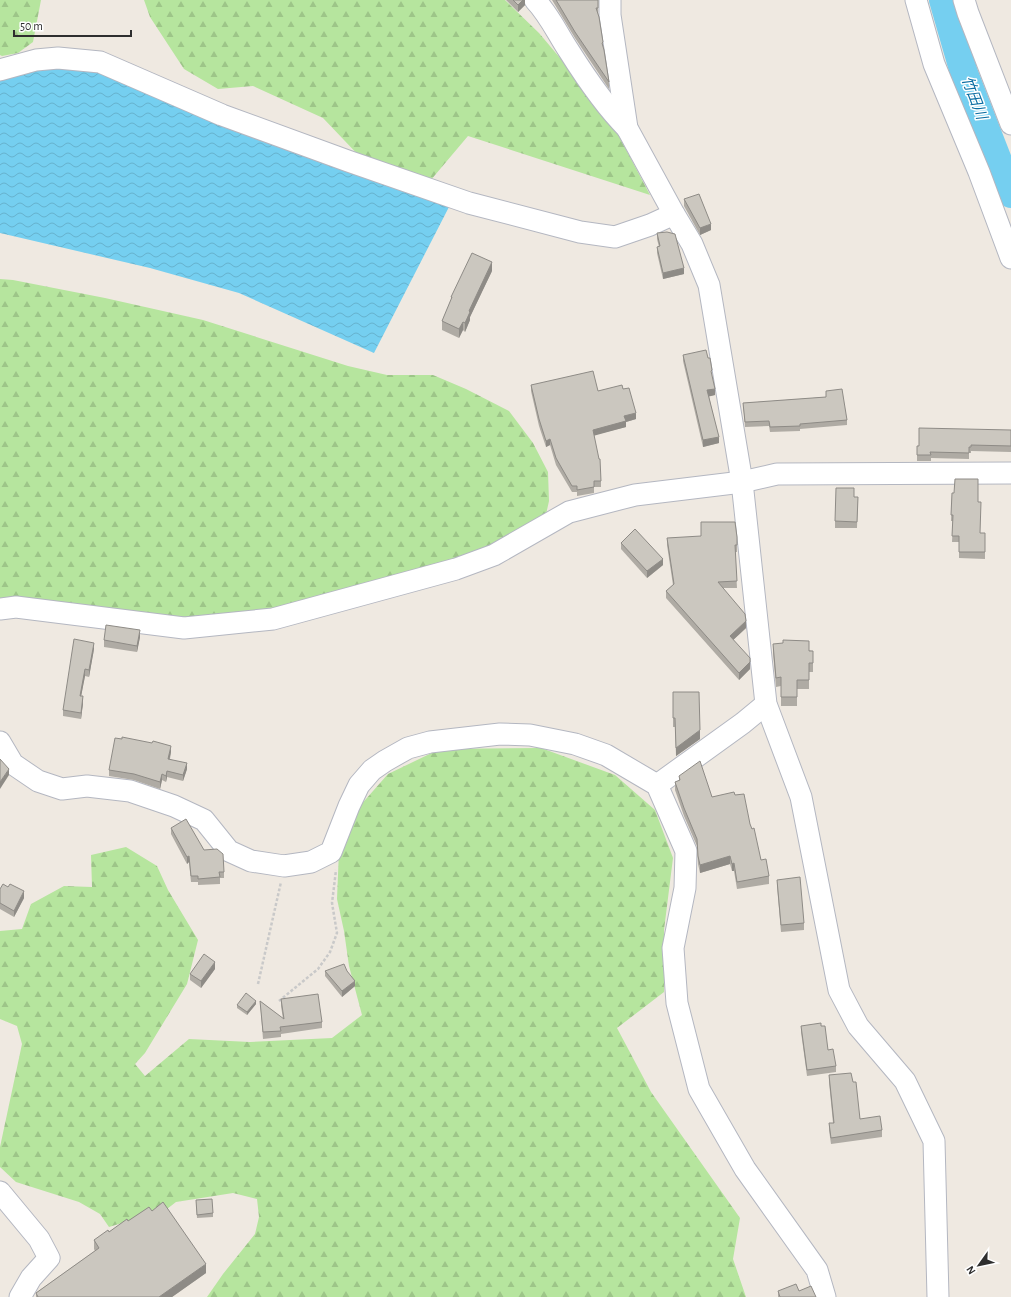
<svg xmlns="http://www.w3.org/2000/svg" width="1011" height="1297" viewBox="0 0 1011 1297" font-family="'Alegreya Sans','Noto Sans JP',sans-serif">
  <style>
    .forest { fill: url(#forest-firs) }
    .water { fill: url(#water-waves) }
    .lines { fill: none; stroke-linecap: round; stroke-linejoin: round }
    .river { stroke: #75cff0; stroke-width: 28 }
    .minor-casing { stroke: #b4b7c1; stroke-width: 23 }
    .path { stroke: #c9c9c9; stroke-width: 2.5; stroke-dasharray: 3 2; stroke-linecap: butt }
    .minor { stroke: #fff; stroke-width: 21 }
    .wall { fill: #afaba4 }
    .shaded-wall { fill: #8e8b86 }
    .building { fill: #cbc7bf; stroke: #8e8b86 }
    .labels { text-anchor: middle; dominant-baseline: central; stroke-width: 3; stroke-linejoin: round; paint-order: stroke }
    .water-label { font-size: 15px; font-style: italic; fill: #0d6fa3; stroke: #fff }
  </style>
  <defs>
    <pattern id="forest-firs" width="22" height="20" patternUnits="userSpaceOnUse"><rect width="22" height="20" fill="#b6e59e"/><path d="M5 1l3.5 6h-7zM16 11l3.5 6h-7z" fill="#9dc588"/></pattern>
    <pattern id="water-waves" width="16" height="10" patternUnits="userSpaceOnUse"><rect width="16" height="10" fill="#75cff0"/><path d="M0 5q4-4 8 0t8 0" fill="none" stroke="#66b2ce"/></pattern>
  </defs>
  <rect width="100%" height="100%" fill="#efe9e1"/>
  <g class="forest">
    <path d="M0 0H41L33 42 18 53 2 56 0 55Z"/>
    <path d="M144 0H505L539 33 608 115 650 195 468 136 430 181 364 161 323 118 253 86 218 89 184 69 150 17Z"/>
    <path d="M0 279 13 280 105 298 203 320 348 366 387 375H433L466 389 509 411 533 443 548 472 549 501 545 519 454 567 279 611 177 619 0 605Z"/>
    <path d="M541 748 615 775 655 810 673 858 664 930V992L617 1028 651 1092 740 1218 733 1259 746 1297H207L223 1274 255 1234 259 1217 257 1199 233 1193 176 1202 167 1209 109 1227 100 1214 79 1202 16 1182 0 1167V1147L22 1044 17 1026 0 1019V931L22 929 31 904 64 886 92 887 91 855 126 847 157 866 168 890 198 940 187 984 145 1053 135 1064 145 1076 189 1039 250 1042 332 1038 362 1015 349 966 344 931 337 899 339 850 351 816 388 774 440 749Z"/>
  </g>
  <path class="water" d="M33 67 92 68 450 205 374 353 239 293 150 268 0 233V79Z"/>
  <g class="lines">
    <path class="river" d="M943 0 964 73 1011 194"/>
    <g class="minor-casing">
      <g id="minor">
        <path d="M535 0C550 16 557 33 569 51 586 78 604 105 627 128"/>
        <path d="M610 0V15L627 128 674 214 692 244 709 285 742 482 766 704 801 797 839 990 858 1026 905 1081 934 1141 938 1297"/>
        <path d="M916 0 934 64 979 172 1011 258"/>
        <path d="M964 0 968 13 1011 124"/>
        <path d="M0 70 36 60 58 58 100 62 222 115 348 161 469 203 580 232 615 237 650 225 674 214"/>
        <path d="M0 609 16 607 184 628 273 619 456 569 494 555 569 512 635 495 742 482 777 474 1011 473"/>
        <path d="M0 742 13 764 38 781 62 789 87 786 130 791 174 806 204 820 229 851 251 861 284 866 311 862 331 852 349 806 359 785 372 770 385 761 408 748 430 742 500 734 530 735 575 744 606 755 657 785 686 851 685 888 673 948 677 1003 699 1089 745 1169 817 1270 825 1297"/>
        <path d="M657 785 743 723 766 704"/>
        <path d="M0 1192 39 1239 49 1258 31 1278 20 1297"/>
      </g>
    </g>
    <g class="path">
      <path d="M258 984 281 882"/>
      <path d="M279 1001 318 969 330 952 337 933 332 903 336 870"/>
    </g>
    <use href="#minor" class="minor"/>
  </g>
  <g class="wall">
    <path d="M506 0H525V5L518 12Z"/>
    <path d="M552 0H598V14L609 82V89L575 38Z"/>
    <path d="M684 199 711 230 700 235 684 206Z"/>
    <path d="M657 233 684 274 663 279 657 253V247H659L657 239Z"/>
    <path d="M492 271 470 317V320L465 332 463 330 459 338 442 330V321L451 300V297Z"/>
    <path d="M683 355 712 376 715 395 709 396 719 443 703 447 683 361Z"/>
    <path d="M531 385 598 391 623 389 636 419 626 422V427L594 435 601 481V487H594V493L577 496V492H572L556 465 550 445 546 447 539 426 531 391Z"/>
    <path d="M826 391 847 420V425L800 429V431L770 432 769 426 745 427 743 403 826 397Z"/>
    <path d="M1011 430V452L971 451V453H969V459L931 458V461H917V446Z"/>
    <path d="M952 493 978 502 980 533H985V559L959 558V542H952L953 521H951Z"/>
    <path d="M854 497H858L857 528H835V521Z"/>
    <path d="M737 537V552H735L737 588H723L746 628 733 640 750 669 739 680 666 598V591L673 585 667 545V538Z"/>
    <path d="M621 543 663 565 647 578 621 549Z"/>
    <path d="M140 637 137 652 104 647V640Z"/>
    <path d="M773 644 813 651V672H809V689H797V706H781V686L776 687 773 653Z"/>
    <path d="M94 649 89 677 85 676 81 696 83 703 81 719 63 716V710Z"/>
    <path d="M673 692 700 739 676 756 675 727H673Z"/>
    <path d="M171 752 170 759 187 769 183 781 167 777 166 782 162 780 160 789 134 780 109 776V770Z"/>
    <path d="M679 776 712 797 735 795 750 824 761 860 769 876V884L737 889 734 871H732L730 864 700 873 698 864 697 846 684 816 675 790V782L679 781Z"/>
    <path d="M171 828 204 850 224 872V878H220V884L198 885V882H191L189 862 187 864 171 834Z"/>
    <path d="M777 880 804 923V930L781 932 777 886Z"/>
    <path d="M0 889 24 898 14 917 0 909Z"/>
    <path d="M215 969 201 988 190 980V974Z"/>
    <path d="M325 971 355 986 342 997 325 976Z"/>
    <path d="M281 999 322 1022V1028L281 1034V1037L263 1039 260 1001 283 1019 281 1006Z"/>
    <path d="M256 1004 247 1015 237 1008V1005Z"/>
    <path d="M801 1026 828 1050 836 1066V1072L807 1076 801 1032Z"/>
    <path d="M829 1075 853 1082 860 1119 882 1130V1137L831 1144 829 1130V1123H833L829 1082Z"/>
    <path d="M196 1200 213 1213V1217L197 1218Z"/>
    <path d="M152 1211 206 1273 172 1297H36V1293L95 1251 94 1249V1240L128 1221Z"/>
    <path d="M778 1291 780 1297H778Z"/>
  </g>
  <g class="shaded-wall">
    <path d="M523 0H525V5L518 12V5Z"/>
    <path d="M711 224V230L700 235V228Z"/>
    <path d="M492 262V271L470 317V320L465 332V323L469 311Z"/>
    <path d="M684 268V274L663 279V273Z"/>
    <path d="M463 322V330L459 338V329Z"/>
    <path d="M715 389V395L707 397V390Z"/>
    <path d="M636 413V419L626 422V427L593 436V430L624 416Z"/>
    <path d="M719 437V443L703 447V440Z"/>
    <path d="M550 439V445L546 447V441Z"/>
    <path d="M663 559V565L647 578V571Z"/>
    <path d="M746 621V628L730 643V636Z"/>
    <path d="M140 630V637L137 652V646Z"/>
    <path d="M94 643V649L89 677V670Z"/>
    <path d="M750 662V669L739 680V673Z"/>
    <path d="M85 669V676L80 702V696Z"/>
    <path d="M83 696V703L81 719V713Z"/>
    <path d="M700 730V739L676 756V748Z"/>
    <path d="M171 746V752L168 765V759Z"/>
    <path d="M187 763V769L183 781V775Z"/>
    <path d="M9 769V775L0 789V782Z"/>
    <path d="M167 771V777L166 782V776Z"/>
    <path d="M162 774V780L160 789V782Z"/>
    <path d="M189 856V862L187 864V857Z"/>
    <path d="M730 856V864L700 873V865Z"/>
    <path d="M734 863V871H732V864Z"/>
    <path d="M24 891V898L14 917V911Z"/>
    <path d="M215 962V969L201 988V981Z"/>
    <path d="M355 981V986L342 997V991Z"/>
    <path d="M256 1001V1004L247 1015V1012Z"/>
    <path d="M206 1264V1273L172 1297H159Z"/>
  </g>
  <g class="building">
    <path d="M513 0H523L518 5Z"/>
    <path d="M556 0H598V8H596L599 17 603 42 602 43 604 50 609 82 575 32Z"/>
    <path d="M699 194 711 224 700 228 684 199Z"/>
    <path d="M667 232 675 234 684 268 663 273 657 247 660 246 657 233Z"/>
    <path d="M472 253 492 262 469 311 470 312 465 323 463 322 459 329 442 321 452 297H451Z"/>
    <path d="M706 350 708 358H710L712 370 711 371 715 389 707 390 719 437 703 440 683 355Z"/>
    <path d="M593 371 598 391 622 385 623 389 629 388 636 413 624 416 626 421 593 430 599 459H600L601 481H594V487L577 490V486H572L556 458 550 439 546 441 539 419 531 385Z"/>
    <path d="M842 389 847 420 800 424V426L770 427 769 421 745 422 743 403 826 397V391Z"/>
    <path d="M919 428 1011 430V446L971 445V447H969V453L930 452 931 455H917V446H919Z"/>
    <path d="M955 479H978V502H981L980 533H985V552H959V536H952L953 515H951L952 493H954Z"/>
    <path d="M836 488H854V497H858L857 522 835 521Z"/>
    <path d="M701 522H735L737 537V545H735L737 581 718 582 745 614 746 621 730 636 750 658V662L739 673 666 591 674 584 667 538 701 536Z"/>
    <path d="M635 529 663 559 647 571 621 543Z"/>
    <path d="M106 625 140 630 137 646 104 640Z"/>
    <path d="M74 639 94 643 89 670 85 669 80 696H83L81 713 63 710Z"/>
    <path d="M783 640 809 641V651H813V663H809V680H797V697H781V677L776 678 773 644 783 643Z"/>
    <path d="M673 692H699L700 730 676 748 675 718H673Z"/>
    <path d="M122 737 152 743 153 741 171 746 168 759 187 763 183 775 167 771 166 776 162 774 160 782 134 774 109 770 115 738 122 739Z"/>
    <path d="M0 759 9 769 0 782Z"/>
    <path d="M700 761 712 797 734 792 735 795 744 794 750 824 752 829 754 828 761 860 766 859 769 876 737 882 734 863 732 864 730 856 700 865 698 856 697 839 684 808 675 782 680 780 679 776Z"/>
    <path d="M186 819 204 850 217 849 223 854 224 872H219L220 877 198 879V876H191L189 856 187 857 171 828Z"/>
    <path d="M800 877 804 923 781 925 777 880Z"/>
    <path d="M3 884 8 887 10 884 24 891 14 911 0 903V889Z"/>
    <path d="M204 954 215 962 201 981 190 974Z"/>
    <path d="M344 964 347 971 355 981 342 991 325 971Z"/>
    <path d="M246 993 256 1001 247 1012 237 1005Z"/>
    <path d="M318 994 322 1022 280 1027 281 1031 263 1032 260 1001 284 1019 281 999Z"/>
    <path d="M821 1023V1026H825L828 1050 833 1049 836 1066 807 1070 801 1026Z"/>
    <path d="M851 1073 853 1082H856L860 1119 880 1116 882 1130 831 1138 829 1123H834L829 1075Z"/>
    <path d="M212 1199 213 1213 197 1215 196 1200Z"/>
    <path d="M163 1202 206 1264 159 1297H38L36 1293 99 1248 94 1240 108 1230 109 1232 127 1219 128 1221 149 1207 152 1211Z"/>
    <path d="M796 1284 799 1291 811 1286 816 1297H780L778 1291Z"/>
  </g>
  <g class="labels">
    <g class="water-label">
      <text transform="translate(974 98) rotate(69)">竹田川</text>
    </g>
  </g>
  <g transform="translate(979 1265) rotate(237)" stroke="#ffffff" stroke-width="3" paint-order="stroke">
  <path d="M0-3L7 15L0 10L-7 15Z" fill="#2e2e2e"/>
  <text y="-6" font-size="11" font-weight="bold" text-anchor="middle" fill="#2e2e2e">N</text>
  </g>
  <path d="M14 30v6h117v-6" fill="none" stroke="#2e2e2e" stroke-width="2"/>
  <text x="20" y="30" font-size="12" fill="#2e2e2e" stroke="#ffffff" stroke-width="3" paint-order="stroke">50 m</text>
</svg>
